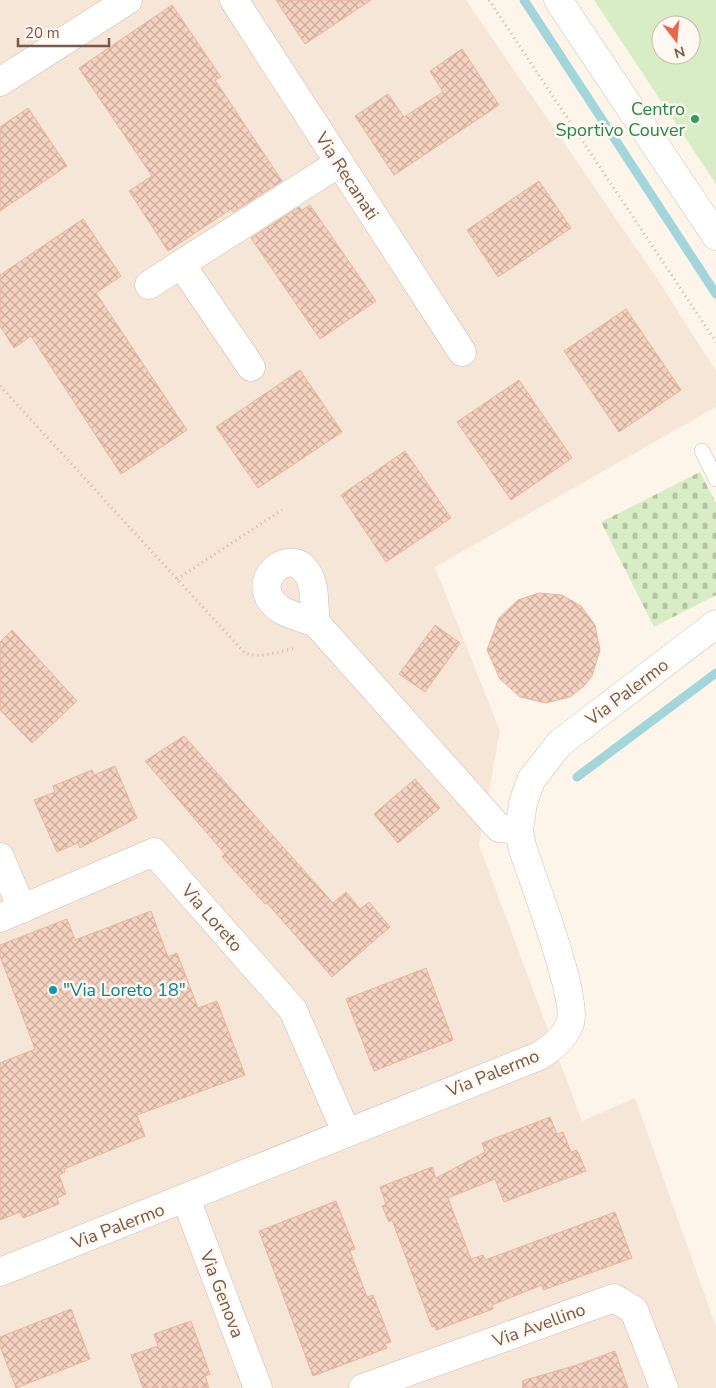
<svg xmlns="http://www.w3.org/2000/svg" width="716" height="1388" viewBox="0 0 716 1388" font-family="'Nunito Sans',sans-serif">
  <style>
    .residential { fill: #f6e6d7 }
    .cemetery { fill: url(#cemetery-stones) }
    .green { fill: #d8edc6; fill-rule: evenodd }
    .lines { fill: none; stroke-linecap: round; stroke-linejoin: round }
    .stream { stroke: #a2d6db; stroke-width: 9 }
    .building { fill: url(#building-cross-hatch); stroke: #e8b69f }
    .lane-casing { stroke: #d1bbae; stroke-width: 16 }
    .street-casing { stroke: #d1bbae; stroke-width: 29 }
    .path { stroke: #dab4a2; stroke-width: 3; stroke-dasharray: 1 4; stroke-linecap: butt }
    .lane { stroke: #fff; stroke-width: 15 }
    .street { stroke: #fff; stroke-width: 28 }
    .leisure-dot { fill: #2e9e5b; stroke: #fff9f1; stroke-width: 2 }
    .culture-dot { fill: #0f9aa8; stroke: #fff9f1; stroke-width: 2 }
    .labels { text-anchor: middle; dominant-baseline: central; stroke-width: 5; stroke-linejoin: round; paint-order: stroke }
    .leisure-label { font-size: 18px; fill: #27864d; stroke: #fff9f1; text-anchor: end }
    .street-label { font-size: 18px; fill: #7a594b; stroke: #fff9f1 }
    .culture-label { font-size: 18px; fill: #0d838f; stroke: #fff9f1; text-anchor: start }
  </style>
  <defs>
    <pattern id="cemetery-stones" width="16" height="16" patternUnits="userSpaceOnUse" patternTransform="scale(1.25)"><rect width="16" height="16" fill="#d8edc6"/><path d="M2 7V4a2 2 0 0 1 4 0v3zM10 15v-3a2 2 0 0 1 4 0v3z" fill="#b4c3a3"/></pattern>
    <pattern id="building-cross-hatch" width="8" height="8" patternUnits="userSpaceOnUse" patternTransform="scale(1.25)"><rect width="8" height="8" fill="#f4d1c0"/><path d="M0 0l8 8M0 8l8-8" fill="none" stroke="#cbad9e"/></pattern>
  </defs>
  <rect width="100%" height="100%" fill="#fdf4ea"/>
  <path class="residential" d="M0 0H466L658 280 716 371V407L435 567 500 731 479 845 582 1121 635 1098 716 1327V1388H0Z"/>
  <path class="cemetery" d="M700 472 716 503V595L654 627 601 522Z"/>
  <path class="green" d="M594 0H716V184ZM661 25H691V55H661Z"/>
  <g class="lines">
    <g class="stream">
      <path d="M524 0 716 294"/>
      <path d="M577 777 716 673"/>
    </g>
  </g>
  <g class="building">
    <path d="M276 0H371L305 44Z"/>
    <path d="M172 5 221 77 215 80 282 181 233 212 231 209 168 251 129 191 152 176 79 68Z"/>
    <path d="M462 49 499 105 394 175 355 116 388 94 404 117 443 92 430 71Z"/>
    <path d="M28 108 67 166 0 211V127Z"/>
    <path d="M539 181 571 228 498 277 467 230Z"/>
    <path d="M310 205 376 301 320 339 251 238 299 207 302 210Z"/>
    <path d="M83 219 121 276 96 293 187 430 121 474 31 336 14 348 0 326V275Z"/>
    <path d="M626 309 681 390 619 432 564 351Z"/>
    <path d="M300 370 342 432 258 488 216 427Z"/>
    <path d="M519 380 572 458 511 500 457 422Z"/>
    <path d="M405 451 451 518 386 562 341 495Z"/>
    <path d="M539 593 562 595 581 606 595 625 600 650 592 676 584 686 570 697 546 703 520 697 500 679 487 650 499 618 518 600Z"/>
    <path d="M435 625 460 643 425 692 399 674Z"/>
    <path d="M12 630 77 701 32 743 0 710V642Z"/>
    <path d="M184 736 333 903 346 892 360 909 369 902 390 927 332 977 267 903 265 904 222 857 225 854 145 761Z"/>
    <path d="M115 766 137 818 80 848 78 843 57 852 34 800 55 792 53 786 92 770 94 775Z"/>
    <path d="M415 779 440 808 398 843 374 814Z"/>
    <path d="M151 911 168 957 177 953 198 1008 217 1001 245 1075 137 1115 145 1136 64 1169 65 1172 59 1175 66 1194 57 1198 59 1204 23 1218 20 1212 0 1220V1063L35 1049 0 956V945L67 919 75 940Z"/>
    <path d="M426 968 453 1040 374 1071 346 999Z"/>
    <path d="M550 1117 557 1134 563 1132 571 1152 577 1150 586 1171 504 1202 495 1179 448 1198 471 1259 483 1255 485 1260 615 1212 632 1258 543 1290 542 1285 492 1305 493 1309 436 1330 435 1326 432 1327 392 1220 389 1222 382 1206 386 1204 380 1187 432 1167 436 1178 485 1152 482 1143Z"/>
    <path d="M336 1201 355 1249 350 1251 367 1297 373 1295 391 1342 385 1344 387 1348 313 1376 259 1231Z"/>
    <path d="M71 1309 90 1359 16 1388 0 1346V1337Z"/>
    <path d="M191 1321 210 1374 205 1376 209 1388H143L131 1355 158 1346 154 1334Z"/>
    <path d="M615 1351 628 1388H523L522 1381 577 1365Z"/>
  </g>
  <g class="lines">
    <g class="lane-casing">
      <path id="lane" d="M702 451 716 479"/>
    </g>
    <g class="street-casing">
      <g id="street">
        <path d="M234 0 462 352"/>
        <path d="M558 0 716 236"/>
        <path d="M0 82 128 0"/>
        <path d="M149 285 181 264"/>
        <path d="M251 367 181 264 339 163"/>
        <path d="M316 623C313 605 317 586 306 571 287 545 245 585 280 609 290 616 304 618 316 623L499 828 519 830"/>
        <path d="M0 857 22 909"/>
        <path d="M0 918 154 852 293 1010 346 1132"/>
        <path d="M186 1199 258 1388"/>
        <path d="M0 1272 539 1056C553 1047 564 1039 570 1023 579 998 532 878 522 846L519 830 523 803 531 780 560 743 716 624"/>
        <path d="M363 1388 614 1298 634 1310 664 1388"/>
      </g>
    </g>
    <g class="path">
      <path d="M489 0 716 342"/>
      <path d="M0 386 244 652C257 660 281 651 296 648"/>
      <path d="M177 579 282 510"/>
    </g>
    <use href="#lane" class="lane"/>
    <use href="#street" class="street"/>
  </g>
  <circle class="leisure-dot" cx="695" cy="119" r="5"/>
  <circle class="culture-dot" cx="53" cy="990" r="5"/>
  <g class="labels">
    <g class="leisure-label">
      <text x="685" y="109">Centro<tspan x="685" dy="21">Sportivo Couver</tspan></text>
    </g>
    <g class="street-label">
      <text transform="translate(347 176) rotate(57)">Via Recanati</text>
      <text transform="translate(627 692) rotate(-37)">Via Palermo</text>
      <text transform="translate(212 918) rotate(49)">Via Loreto</text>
      <text transform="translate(493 1073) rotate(-22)">Via Palermo</text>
      <text transform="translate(118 1226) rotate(-21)">Via Palermo</text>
      <text transform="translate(222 1294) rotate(69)">Via Genova</text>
      <text transform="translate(539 1325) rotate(-20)">Via Avellino</text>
    </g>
    <g class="culture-label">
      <text x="63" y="990">"Via Loreto 18"</text>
    </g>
  </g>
  <g transform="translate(676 40) rotate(164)"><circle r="24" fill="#fff9f1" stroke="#cab9af"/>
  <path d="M0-4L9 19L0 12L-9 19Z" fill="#ec644a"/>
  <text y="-8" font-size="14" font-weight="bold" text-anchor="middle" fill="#7a594b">N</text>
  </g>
  <path d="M18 38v8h91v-8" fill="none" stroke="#7a594b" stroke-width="2.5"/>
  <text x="25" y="38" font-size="15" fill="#7a594b" stroke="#fff9f1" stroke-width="4" paint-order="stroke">20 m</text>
</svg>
